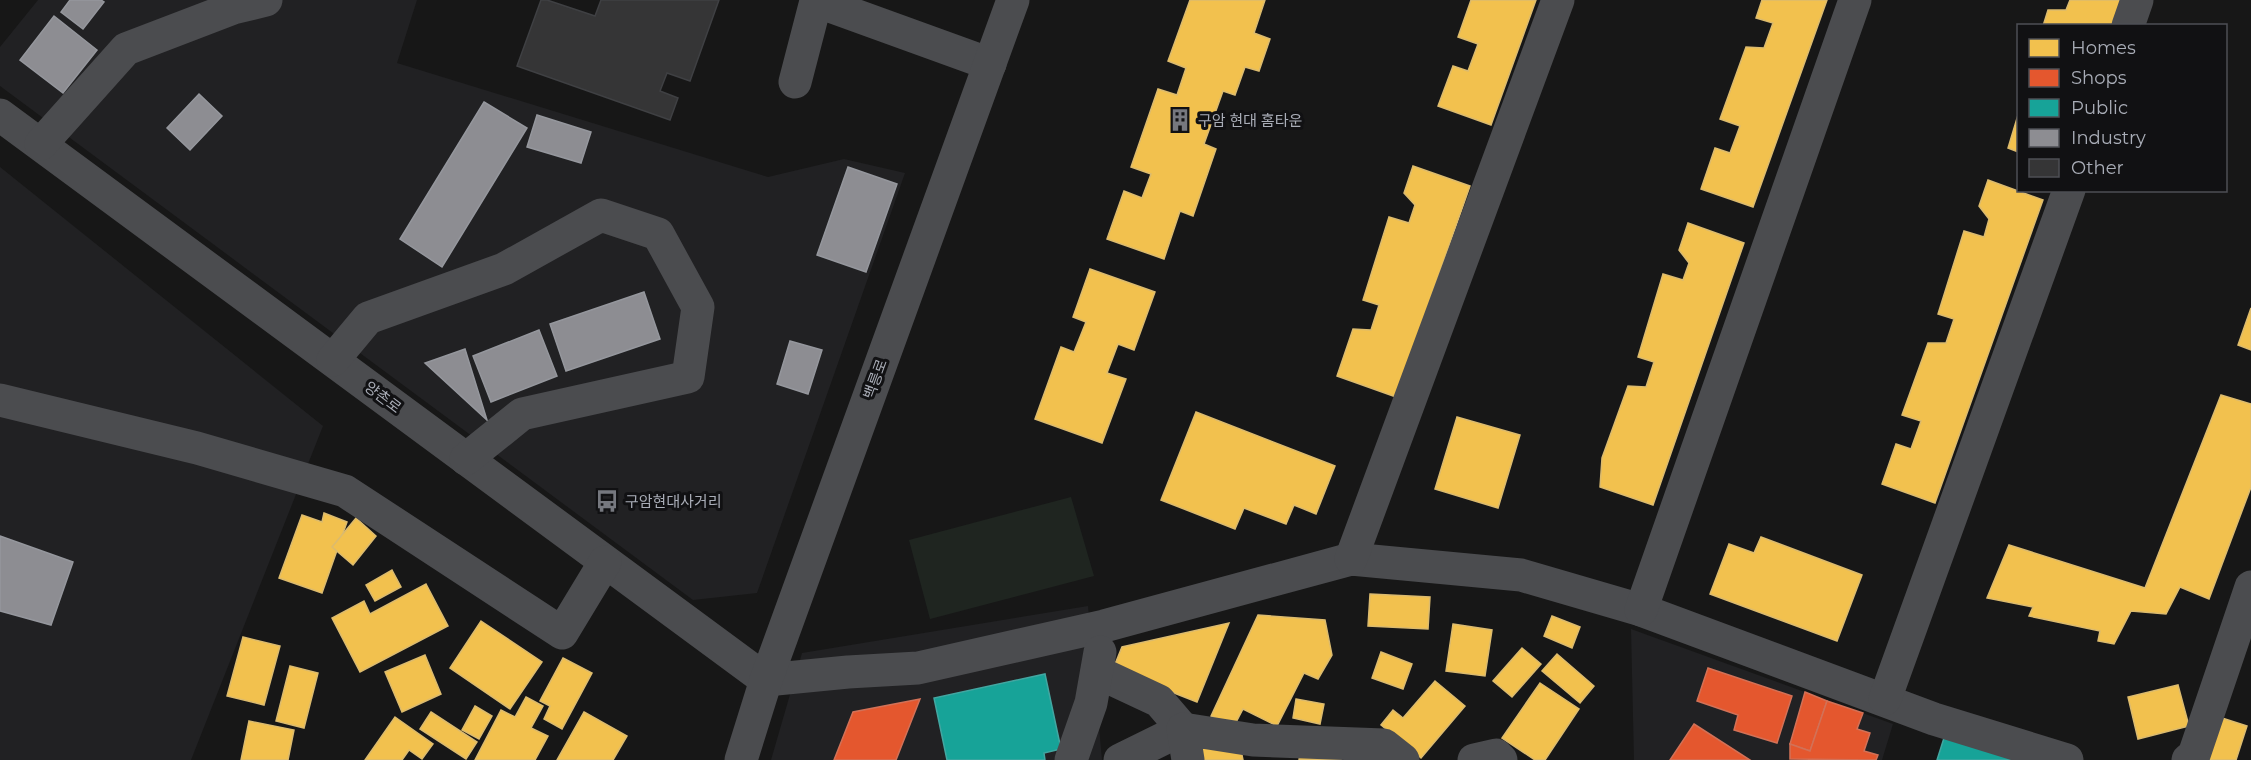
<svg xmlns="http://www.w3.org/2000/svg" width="2251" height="760" viewBox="0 0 2251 760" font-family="Montserrat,'Noto Sans KR',sans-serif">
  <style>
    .built { fill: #212123 }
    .green { fill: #1f2520 }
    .homes { fill: #f2c14e; stroke: #dcbb6e; stroke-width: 1.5 }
    .shops { fill: #e4572e; stroke: #d27157; stroke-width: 1.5 }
    .public { fill: #17a398; stroke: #43a6a1; stroke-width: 1.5 }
    .industry { fill: #8d8d92; stroke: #95979d; stroke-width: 1.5 }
    .building { fill: #353536; stroke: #3f4043; stroke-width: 1.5 }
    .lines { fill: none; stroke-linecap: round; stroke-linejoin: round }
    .minor { stroke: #4b4c4f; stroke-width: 33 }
    .labels { text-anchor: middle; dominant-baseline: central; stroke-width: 6; stroke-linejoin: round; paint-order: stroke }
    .poi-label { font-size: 15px; fill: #a9adb7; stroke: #111113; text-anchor: start }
    .street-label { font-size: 15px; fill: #a9adb7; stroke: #111113 }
  </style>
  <rect width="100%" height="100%" fill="#171717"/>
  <g class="built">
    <path d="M38 0H417L397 63 768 177 844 159 905 173 757 593 693 600 0 86V47Z"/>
    <path d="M0 167 323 426 191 760H0Z"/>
    <path d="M1088 606 1102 760H771L802 653Z"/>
    <path d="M1631 629 1893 724 1882 760H1634Z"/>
  </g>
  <path class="green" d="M1071 497 1094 576 930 619 909 540Z"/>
  <g class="homes">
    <path d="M1190 0H1265L1254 33 1270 39 1259 71 1245 67 1235 95 1223 91 1204 144 1216 149 1193 216 1180 211 1164 259 1107 239 1124 191 1142 198 1151 174 1131 167 1158 89 1177 95 1186 68 1168 61Z"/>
    <path d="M1471 0H1536L1491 125 1438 106 1453 66 1468 71 1478 44 1458 37Z"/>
    <path d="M1762 0H1827L1753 207 1701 189 1715 148 1730 153 1740 126 1720 119 1746 47 1764 48 1773 23 1756 18Z"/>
    <path d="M2070 0H2133L2124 26H2043L2048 10H2066Z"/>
    <path d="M2018 115V152L2008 148Z"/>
    <path d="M1413 166 1470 186 1396 397 1337 376 1353 329 1371 330 1379 305 1363 300 1389 217 1409 223 1415 205 1404 193Z"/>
    <path d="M1988 180 2043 200 1935 503 1882 484 1896 444 1911 449 1921 421 1902 415 1928 343H1946L1954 319 1938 314 1964 231 1984 237 1989 219 1979 206Z"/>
    <path d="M1688 223 1744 243 1653 505 1600 487 1602 458 1628 386 1646 387 1654 362 1638 357 1663 274 1683 280 1689 263 1679 250Z"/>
    <path d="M1090 269 1155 292 1134 350 1118 344 1107 373 1126 379 1102 443 1035 419 1061 347 1074 352 1086 322 1073 317Z"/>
    <path d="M2251 308V350L2238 345Z"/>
    <path d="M2221 395 2251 404V487L2209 599 2180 587 2166 614 2131 611 2114 644 2098 641 2100 631 2029 616 2033 607 1987 598 2009 545 2145 588Z"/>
    <path d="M1196 412 1335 466 1316 514 1294 505 1286 524 1244 508 1235 529 1161 500Z"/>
    <path d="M1457 417 1520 435 1498 508 1435 489Z"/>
    <path d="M324 513 347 522 322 593 279 578 302 515 322 522Z"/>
    <path d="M356 518 376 536 353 565 332 547Z"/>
    <path d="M1761 537 1862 575 1837 641 1710 594 1729 544 1754 553Z"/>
    <path d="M392 570 401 587 375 601 366 585Z"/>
    <path d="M426 584 448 626 360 672 332 618 364 601 370 614Z"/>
    <path d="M1370 594 1430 597 1428 629 1368 626Z"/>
    <path d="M1258 615 1325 620 1332 655 1318 679 1304 673 1277 726 1243 709 1234 726 1211 716Z"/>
    <path d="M1552 616 1580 627 1572 648 1544 636Z"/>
    <path d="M481 621 542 662 510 709 450 668Z"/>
    <path d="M1229 623 1197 702 1113 669 1122 647Z"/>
    <path d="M1453 624 1492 630 1485 676 1446 671Z"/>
    <path d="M243 637 280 646 264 705 227 696Z"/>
    <path d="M1522 648 1541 664 1512 697 1493 681Z"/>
    <path d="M1381 652 1412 664 1403 689 1372 678Z"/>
    <path d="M1557 654 1594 686 1580 703 1542 671Z"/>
    <path d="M425 655 441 694 402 712 385 672Z"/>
    <path d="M563 658 592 673 562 729 544 719 550 706 540 701Z"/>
    <path d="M290 666 318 673 304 728 276 721Z"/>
    <path d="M1435 681 1465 706 1421 758 1381 725 1393 710 1403 718Z"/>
    <path d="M1540 683 1579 709 1545 760H1535L1502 738Z"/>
    <path d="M2178 685 2189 726 2138 739 2128 697Z"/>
    <path d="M526 697 543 706 531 728 548 736 535 760H475L501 710 515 717Z"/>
    <path d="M1296 699 1324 704 1320 724 1293 718Z"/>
    <path d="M475 706 492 716 479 739 462 730Z"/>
    <path d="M431 712 477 742 466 759 420 729Z"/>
    <path d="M584 712 627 736 613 760H557Z"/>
    <path d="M395 717 433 744 422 759 409 750 402 760H365Z"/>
    <path d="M2222 718 2247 726 2236 760H2208Z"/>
    <path d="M249 721 294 730 288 760H241Z"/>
    <path d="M1239 740 1243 760H1200L1198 748Z"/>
    <path d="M1300 753 1342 756 1341 760H1299Z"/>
  </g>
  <g class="shops">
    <path d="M1708 668 1792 696 1777 743 1734 730 1738 715 1697 701Z"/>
    <path d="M1805 692 1827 701 1810 751 1790 744Z"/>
    <path d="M920 699 896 760H834L853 712Z"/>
    <path d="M1827 701 1863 713 1857 729 1870 733 1864 751 1878 755 1876 760 1790 759V744L1810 751Z"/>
    <path d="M1694 724 1750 760H1670Z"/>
  </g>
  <g class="public">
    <path d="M1045 674 1061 749 1044 753 1045 760H947L934 698Z"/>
    <path d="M1944 738 2019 760H1937Z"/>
  </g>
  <g class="industry">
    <path d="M70 0H101L104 2 83 29 61 12Z"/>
    <path d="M54 16 97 50 63 93 20 60Z"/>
    <path d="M199 94 222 116 190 150 167 128Z"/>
    <path d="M484 102 527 128 442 267 400 239Z"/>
    <path d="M537 115 591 132 581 163 527 147Z"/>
    <path d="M848 167 897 184 866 272 817 255Z"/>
    <path d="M644 292 660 339 566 371 550 324Z"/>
    <path d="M539 330 557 376 491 402 473 356Z"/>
    <path d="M790 341 822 350 808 394 777 384Z"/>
    <path d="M465 349 487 420 425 363Z"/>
    <path d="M0 536 73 562 51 625 0 611Z"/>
  </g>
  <path class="building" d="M541 0H547L595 16 601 0H719L690 81 667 73 660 91 678 98 670 120 517 66Z"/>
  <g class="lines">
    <g class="minor">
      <path d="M2128 26 2137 0"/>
      <path d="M795 82 816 1 990 64"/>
      <path d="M0 115 766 680 848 672 918 668 1104 626 1351 559 1521 575 1641 610 1934 719 2067 760"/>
      <path d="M41 144 126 49 233 8 266 0"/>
      <path d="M333 360 368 318 504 269 601 215 658 234 698 307 688 377 522 414 466 459"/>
      <path d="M0 400 197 448 345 491 562 633 605 562"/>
      <path d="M1351 559 1558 0"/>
      <path d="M1641 610 1855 0"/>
      <path d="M1097 672 1159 701 1183 729 1120 760"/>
      <path d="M1885 699 2069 190"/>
      <path d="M741 760 766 680 1013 0"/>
      <path d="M1071 760 1091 703 1100 652"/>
      <path d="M1188 760 1183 729 1253 740 1384 745 1403 760"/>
      <path d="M1474 760 1496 755 1501 760"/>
      <path d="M2188 760 2194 755 2251 587"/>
    </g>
  </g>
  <defs>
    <g id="building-bare" transform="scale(1.8)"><path d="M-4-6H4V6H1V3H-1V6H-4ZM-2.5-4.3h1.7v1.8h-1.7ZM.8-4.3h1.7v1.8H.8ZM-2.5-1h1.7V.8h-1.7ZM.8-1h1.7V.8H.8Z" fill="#76787f" stroke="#111113" stroke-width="2.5" paint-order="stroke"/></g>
    <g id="bus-bare" transform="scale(1.8)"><path d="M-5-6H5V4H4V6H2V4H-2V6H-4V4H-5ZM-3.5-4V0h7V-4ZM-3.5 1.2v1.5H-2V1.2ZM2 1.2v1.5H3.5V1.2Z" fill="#76787f" stroke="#111113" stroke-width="2.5" paint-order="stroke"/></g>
  </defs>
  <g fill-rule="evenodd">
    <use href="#building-bare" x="1180" y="120"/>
    <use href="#bus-bare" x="607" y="501"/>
  </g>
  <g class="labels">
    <g class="poi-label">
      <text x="1198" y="120">구암 현대 홈타운</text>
      <text x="625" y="501">구암현대사거리</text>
    </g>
    <g class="street-label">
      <text transform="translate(875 379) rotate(-70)">백릉로</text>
      <text transform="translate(383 397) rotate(37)">양촌로</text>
    </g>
  </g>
  <rect x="2017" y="24" width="210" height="168" fill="#111113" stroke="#4e4f55" stroke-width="1.5"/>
  <rect x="2029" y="39" width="30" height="18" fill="#f2c14e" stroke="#4e4f55" stroke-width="1.5"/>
  <text x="2071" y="54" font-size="18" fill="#a9adb7">Homes</text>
  <rect x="2029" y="69" width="30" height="18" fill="#e4572e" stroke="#4e4f55" stroke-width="1.5"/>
  <text x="2071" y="84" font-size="18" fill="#a9adb7">Shops</text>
  <rect x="2029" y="99" width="30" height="18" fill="#17a398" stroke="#4e4f55" stroke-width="1.5"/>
  <text x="2071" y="114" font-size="18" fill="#a9adb7">Public</text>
  <rect x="2029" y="129" width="30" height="18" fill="#8d8d92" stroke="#4e4f55" stroke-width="1.5"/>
  <text x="2071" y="144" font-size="18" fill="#a9adb7">Industry</text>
  <rect x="2029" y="159" width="30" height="18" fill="#353536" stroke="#4e4f55" stroke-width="1.5"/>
  <text x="2071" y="174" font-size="18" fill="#a9adb7">Other</text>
</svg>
